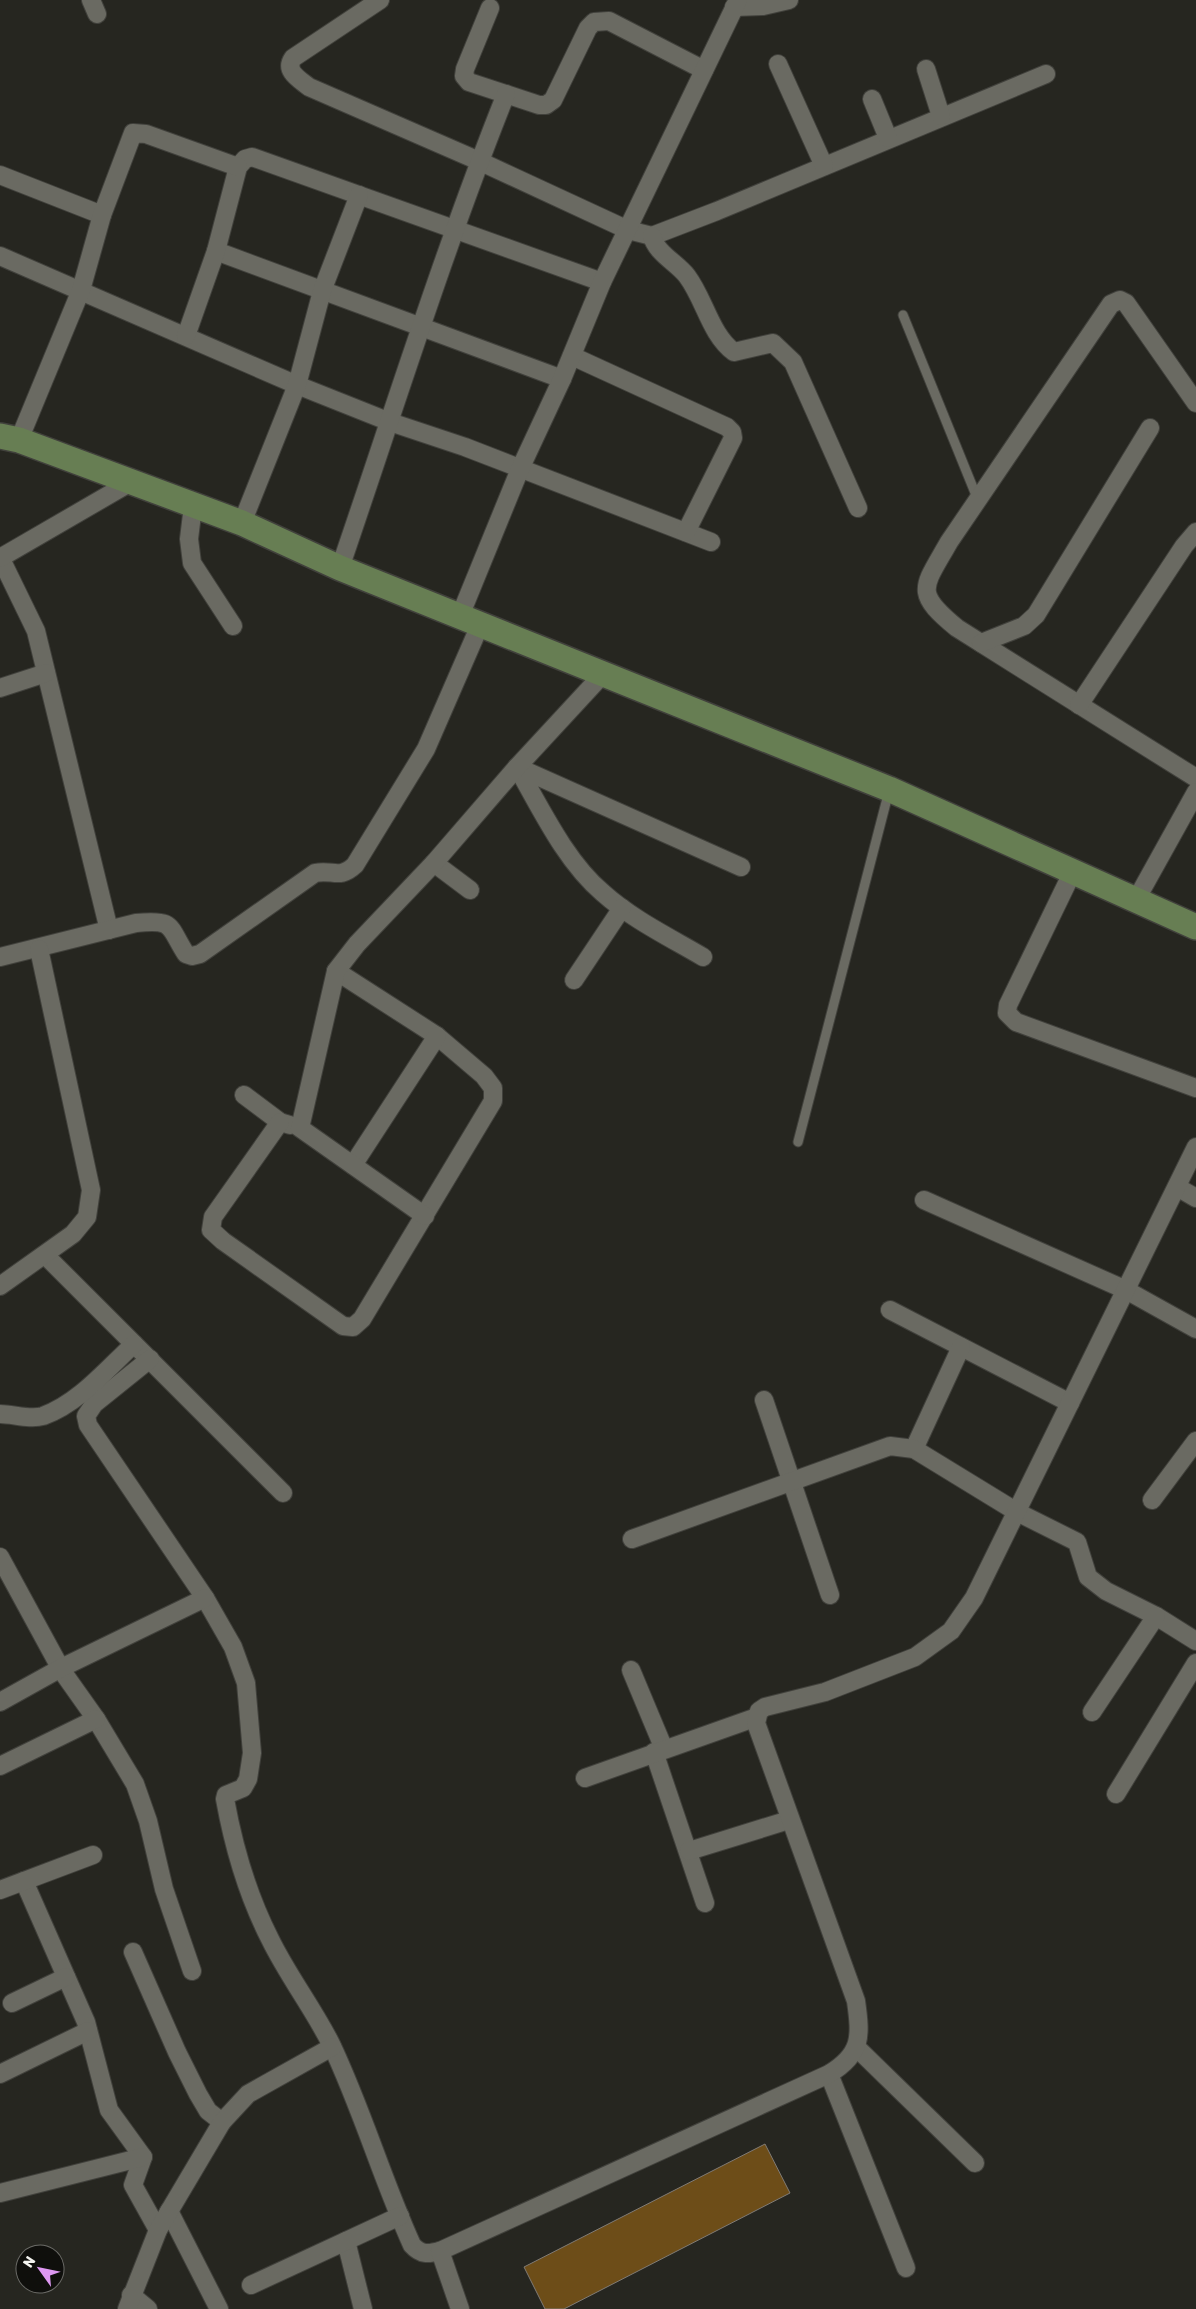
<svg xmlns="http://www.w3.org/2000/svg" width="1196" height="2309" viewBox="0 0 1196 2309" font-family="Rubik,sans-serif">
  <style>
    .building { fill: #6d4d18; stroke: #807b75 }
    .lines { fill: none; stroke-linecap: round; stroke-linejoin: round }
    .lane-casing { stroke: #41413c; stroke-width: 11 }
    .street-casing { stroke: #41413c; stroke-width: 20 }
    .secondary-casing { stroke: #41413c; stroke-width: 28 }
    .lane { stroke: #6a6a62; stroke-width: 9 }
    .street { stroke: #6a6a62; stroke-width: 18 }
    .secondary { stroke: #677e53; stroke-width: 25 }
  </style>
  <rect width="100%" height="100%" fill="#262620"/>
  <path class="building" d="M765 2144 790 2193 564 2309H545L524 2267Z"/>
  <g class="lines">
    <g class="lane-casing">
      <g id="lane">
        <path d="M903 315 978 500"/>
        <path d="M798 1142 889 791"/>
      </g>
    </g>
    <g class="street-casing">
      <g id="street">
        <path d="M91 0 97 14"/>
        <path d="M380 0 293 58C284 71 299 79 309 87L479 161 628 230 652 236 717 211 1046 74"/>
        <path d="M734 7 763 6 789 0"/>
        <path d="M490 8 465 69 464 76 469 82 539 105H546L553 100 588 28 594 22 609 21 704 70"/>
        <path d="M778 64 824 166"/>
        <path d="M926 69 941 116"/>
        <path d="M872 99 888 138"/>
        <path d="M0 175 102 215"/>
        <path d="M652 236C656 253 677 263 687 276 705 300 710 334 734 352L773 343 793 362 858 508"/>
        <path d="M216 251 562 379"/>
        <path d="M0 256 297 385 390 422 465 447 711 542"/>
        <path d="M186 336 216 251 238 167 245 159 252 157 602 282"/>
        <path d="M572 356 727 427 732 432 733 438 686 532"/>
        <path d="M1196 403 1126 303 1120 300 1111 304 949 542C923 588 913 592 957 628L1196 778"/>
        <path d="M19 440 81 290 102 215 133 133 146 134 238 167"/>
        <path d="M193 506 189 539 192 563 233 626"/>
        <path d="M242 523 297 385 322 291 359 195"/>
        <path d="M0 557 36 631 109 930"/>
        <path d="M0 558 131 482"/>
        <path d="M340 568C394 410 444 249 506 94"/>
        <path d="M460 616 520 469 562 379 602 282 738 0"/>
        <path d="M981 643 1024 626 1036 615 1150 428"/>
        <path d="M0 688 46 673"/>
        <path d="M1079 705 1184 546 1196 532"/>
        <path d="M434 863 470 890"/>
        <path d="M1073 871 1008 1005 1007 1013 1016 1022 1196 1088"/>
        <path d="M1136 900 1196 792"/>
        <path d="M0 957 136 923C175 919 168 926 186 954L192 956 200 954 315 873C333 869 339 880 355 865L426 749 480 625"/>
        <path d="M703 957C669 937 632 919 603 893 566 862 541 809 517 767L741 867"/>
        <path d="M574 980 622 908"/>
        <path d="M244 1095 280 1122 290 1125"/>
        <path d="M280 1122 213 1217 211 1230 223 1241 343 1326 353 1327 362 1319 493 1101V1088L484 1076 437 1036 336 971"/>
        <path d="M353 1165 437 1036"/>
        <path d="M1177 1187 1196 1198"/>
        <path d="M924 1200 1126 1290 1196 1329"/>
        <path d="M425 1216 300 1128 336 971 357 944 434 863 517 767 604 673"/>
        <path d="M45 1255 283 1493"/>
        <path d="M0 1286 73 1234 87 1217 91 1190 39 949"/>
        <path d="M890 1310 1070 1403"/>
        <path d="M150 1359 94 1404 86 1416 88 1425 205 1598 233 1647 246 1683 252 1753 248 1779 243 1788 226 1795 225 1799C234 1849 247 1894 270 1939 288 1976 313 2008 331 2044 362 2109 382 2179 412 2245 421 2255 428 2254 440 2251"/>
        <path d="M764 1400 830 1595"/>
        <path d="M0 1414C13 1414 30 1420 43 1416 79 1403 107 1369 134 1344"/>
        <path d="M914 1449 961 1347"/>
        <path d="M1152 1500 1196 1441"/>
        <path d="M632 1539 890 1446 914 1449 1017 1512 1077 1542 1088 1577 1106 1591 1156 1616 1196 1641"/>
        <path d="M0 1557 62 1671 96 1719 135 1784 148 1821 164 1889 192 1971"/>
        <path d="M631 1670 664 1749"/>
        <path d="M0 1702 61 1668 205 1598"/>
        <path d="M1092 1712 1156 1616"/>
        <path d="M654 1752 705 1903"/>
        <path d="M0 1766 96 1719"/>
        <path d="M585 1778 757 1717"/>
        <path d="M1116 1794 1196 1663"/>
        <path d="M689 1851 789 1820"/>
        <path d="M24 1881 86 2022 109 2110 143 2157 133 2185 158 2230"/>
        <path d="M0 1890 93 1855"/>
        <path d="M133 1952 177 2052 198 2094 208 2111 222 2122"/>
        <path d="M12 2003 66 1977"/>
        <path d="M857 2048 975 2163"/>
        <path d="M0 2074 88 2031"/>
        <path d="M829 2074 906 2268"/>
        <path d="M0 2193 143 2157"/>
        <path d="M169 2211 219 2309"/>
        <path d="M346 2241 363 2309"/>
        <path d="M251 2285 400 2216"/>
        <path d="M131 2295 148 2309"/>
        <path d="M127 2309 158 2230 222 2122 248 2094 332 2047"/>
        <path d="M460 2309 440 2251 829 2074C862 2054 861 2037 856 2001L756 1723 759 1711 765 1707 825 1692 915 1657 951 1631 974 1598 1196 1147"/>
      </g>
    </g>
    <g class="secondary-casing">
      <path id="secondary" d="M0 436 19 440 242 523 340 568 889 789 1196 927"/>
    </g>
    <use href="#lane" class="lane"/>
    <use href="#street" class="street"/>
    <use href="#secondary" class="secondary"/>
  </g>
  <g transform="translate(40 2269) rotate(303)"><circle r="24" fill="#0f0f0c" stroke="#6b6b67"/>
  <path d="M0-4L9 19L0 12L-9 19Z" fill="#de98f2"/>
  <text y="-8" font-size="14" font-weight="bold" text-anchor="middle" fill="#f4f4f0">N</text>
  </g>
</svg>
